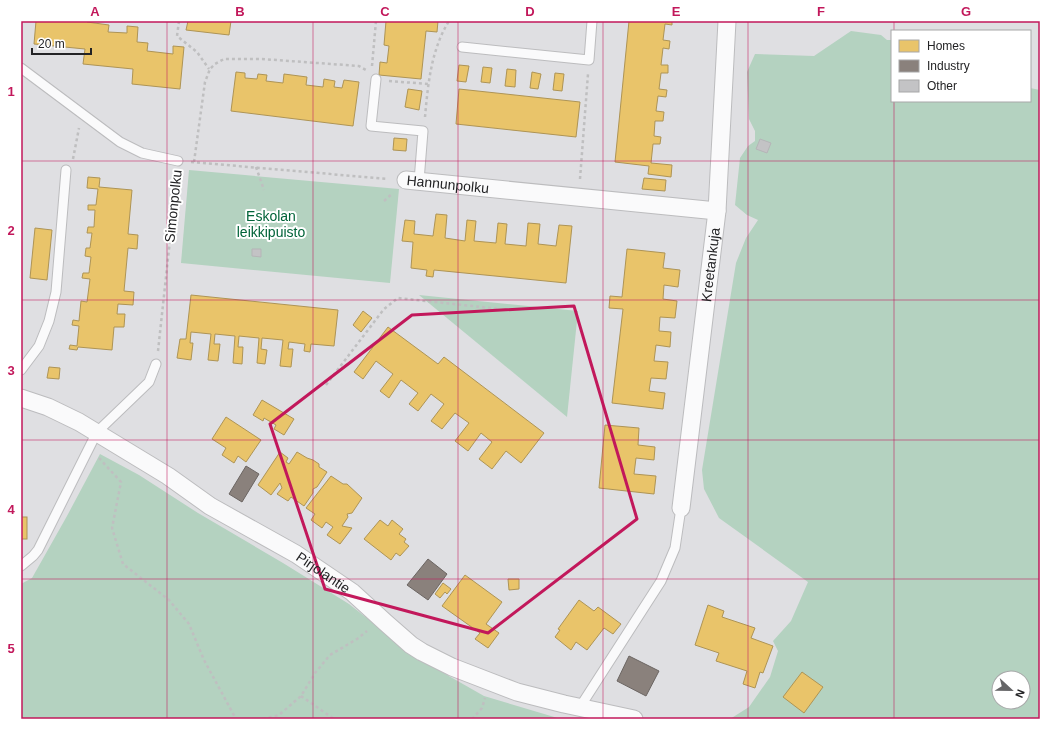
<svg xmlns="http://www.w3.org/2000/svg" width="1061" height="740" viewBox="0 0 1061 740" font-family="Arial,sans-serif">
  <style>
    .green { fill: #b4d2c0; fill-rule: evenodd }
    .homes { fill: #e9c46a; stroke: #ae9455 }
    .industry { fill: #8a817c; stroke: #6b6562 }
    .building { fill: #c3c3c5; stroke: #b5b5b7 }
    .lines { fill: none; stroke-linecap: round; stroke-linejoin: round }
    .lane-casing { stroke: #bcbcbe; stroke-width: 11 }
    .street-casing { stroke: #bcbcbe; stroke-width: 19 }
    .path { stroke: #bfbfc0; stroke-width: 2.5; stroke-dasharray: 3 3; stroke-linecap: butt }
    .lane { stroke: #fafafb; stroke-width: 9 }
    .street { stroke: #fafafb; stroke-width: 17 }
    .marked { fill: none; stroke: #c2185b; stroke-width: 3; stroke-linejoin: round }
    .grid { fill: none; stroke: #c2185b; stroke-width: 1; stroke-opacity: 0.55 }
    .labels { text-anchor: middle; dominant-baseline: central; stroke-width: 4; stroke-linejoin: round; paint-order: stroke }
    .street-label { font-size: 14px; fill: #232325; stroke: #fff }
    .park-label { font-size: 14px; fill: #006338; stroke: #fff }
    .neatline { fill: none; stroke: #c2185b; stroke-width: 1.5 }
    .grid-label { font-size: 13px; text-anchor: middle; font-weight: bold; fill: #c2185b }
  </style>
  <rect width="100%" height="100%" fill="#dfdfe2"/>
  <g class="green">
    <path d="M851 31 881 35 887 40H892V101H1030V88L1040 90V719H730L749 707 770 677 778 651 773 641 791 621 808 582 719 518 704 489 702 470 736 263 746 238 758 220 747 215 735 205 740 158 748 146 755 141V131L749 119 747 72 755 54 814 56ZM999 678H1023V702H999Z"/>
    <path d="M189 170 399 189 390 283 181 263Z"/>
    <path d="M419 295 578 311 567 417Z"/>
    <path d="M100 454 139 475 198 513 283 563 349 604 419 659 484 696 561 719H21V584L32 578 67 516Z"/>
  </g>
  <g class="homes">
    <path d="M36 21H88L87 22 109 25 108 32 127 33V26L138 27 137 42 148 43 147 51 173 54V46L184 47 180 89 132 84 133 69 83 64 85 49 34 44Z"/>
    <path d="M188 21H231L229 35 186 30Z"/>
    <path d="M386 21H438L437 32 426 31 421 79 379 75 380 62 387 63 389 46 384 45Z"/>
    <path d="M629 21H672V25L665 24 663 40 670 41 669 49 663 48 661 65H668V73H661L659 89 667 90 666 97 658 96 656 111 664 112 663 121H655L654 136 661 137 660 144H653L651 163 672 165 671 177 648 174 649 166 615 162Z"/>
    <path d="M459 65 469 66 466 82 457 81Z"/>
    <path d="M483 67 492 68 490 83 481 82Z"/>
    <path d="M507 69 516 70 515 87 505 86Z"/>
    <path d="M236 72 245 73V78L257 79 258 74 267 75 266 81 283 83 284 74 307 77 306 85 323 87 324 79 335 81 334 87 342 88 344 80 359 82 353 126 231 111Z"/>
    <path d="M532 72 541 74 538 89 530 88Z"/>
    <path d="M555 73 564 74 562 91 553 90Z"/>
    <path d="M408 89 422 91 419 110 405 107Z"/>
    <path d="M459 89 580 102 576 137 456 124Z"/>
    <path d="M394 138 407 139 406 151 393 150Z"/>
    <path d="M88 177 100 178 99 187 132 190 128 234 138 235 137 249 128 248 124 291 134 292 133 305 118 304 117 314H125L124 327H114L112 350 78 347 77 350 69 349 70 345 77 346 79 326 72 325 73 320 79 321 81 301 87 302 90 279 82 278 83 273H89L91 257 85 256 86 248H90L92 233H87L88 227H94L95 210H88V205H96L98 189 87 188Z"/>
    <path d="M644 178 666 180 665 191 642 189Z"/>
    <path d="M436 214 447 215 445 238 465 241 467 220 476 221 474 241 496 243 498 223 507 224 505 244 526 246 528 223 540 224 538 244 556 246 559 225 572 226 566 283 434 270 433 277 426 276 427 270 411 268 413 242 402 241 405 220 415 221 414 234 433 236Z"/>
    <path d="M35 228 52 230 47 280 30 278Z"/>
    <path d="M627 249 665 253 663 268 680 270 678 287 664 285 663 299 677 301 675 318 660 317 659 331 671 332 670 347 656 345 654 361 668 362 666 379 651 378 649 391 665 393 663 409 612 403 623 309 609 308 610 296 622 297Z"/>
    <path d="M191 295 338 310 334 346 311 344 310 352 304 351 305 344 289 342 288 349H293L291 367 280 366 283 340 262 338 261 349 267 350 265 364 257 363 259 338 239 336 238 347H243L242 364 233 363 235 336 215 334 214 344H220L218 361 208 360 211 334 191 332 190 343H193L191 360 177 358 180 339H186Z"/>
    <path d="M363 311 372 318 361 332 353 325Z"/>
    <path d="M388 327 438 364 444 357 544 433 521 463 506 451 492 469 479 459 492 442 481 433 468 451 455 441 469 423 455 413 442 429 431 421 444 404 431 394 418 411 409 404 418 393 401 380 389 398 380 391 393 374 376 361 363 379 354 372Z"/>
    <path d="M49 367 60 368 59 379 47 378Z"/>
    <path d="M262 400 294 419 284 435 274 429 276 425 264 418 263 421 253 415Z"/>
    <path d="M226 417 261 440 246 462 238 456 234 463 222 455 226 448 212 439Z"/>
    <path d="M605 425 639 428 638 445 655 447 654 460 636 458 634 474 656 476 654 494 599 488Z"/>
    <path d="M280 452 288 458 286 462 289 464 297 452 307 458 313 460 319 464V467L327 472 317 487 313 489V493L304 506 291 497 288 501 277 494 282 488 280 483 271 495 258 485Z"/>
    <path d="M331 476 343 484H347L362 498 352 513 347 514 348 517 342 526 352 528 340 544 327 535 333 527 326 522 322 528 311 520 315 514 306 508Z"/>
    <rect x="21" y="517" width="6" height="22"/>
    <path d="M380 520 388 526 392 520 403 529 399 534 406 539 404 542 409 546 400 556 396 553 391 560 364 539Z"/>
    <path d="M465 575 502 602 486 624 499 633 488 648 475 639 480 633 442 606Z"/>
    <path d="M508 579H519V589L509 590Z"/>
    <path d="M443 583 451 589 447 594 445 592 440 598 435 594Z"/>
    <path d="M579 600 594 611 598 607 621 624 613 634 604 628 587 650 576 642 571 650 555 637 560 630 558 629Z"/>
    <path d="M708 605 724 611 722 617 755 628 751 638 773 646 763 673 760 672 755 688 743 684 747 671 716 661 719 653 695 645Z"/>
    <path d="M802 672 823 687 804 713 783 697Z"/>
  </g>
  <g class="industry">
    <path d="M246 466 259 474 242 502 229 494Z"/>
    <path d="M428 559 447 574 428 600 407 585Z"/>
    <path d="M629 656 659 671 646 696 617 681Z"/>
  </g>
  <g class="building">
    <path d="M760 139 771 143 767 153 756 149Z"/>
    <path d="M252 249H261V257L252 256Z"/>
  </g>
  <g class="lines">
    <g class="lane-casing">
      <g id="lane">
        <path d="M462 47 589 60 592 21"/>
        <path d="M21 68 120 142 142 153 178 161"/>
        <path d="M376 79 371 126 423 131 419 181"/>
        <path d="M21 370 39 346 49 321 56 292 66 170"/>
        <path d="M21 566 33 556 38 550 97 432 149 382 156 364"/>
        <path d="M580 707 661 581 675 548 681 508"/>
      </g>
    </g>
    <g class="street-casing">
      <g id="street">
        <path id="s1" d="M406 180 717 211"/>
        <path id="s2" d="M21 398 48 407 79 422 168 476 210 506 296 554 352 592 386 623 411 645 422 652 452 667 517 692 564 704 634 719"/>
        <path id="s3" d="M681 508 717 211 727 21"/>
      </g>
    </g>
    <g class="path">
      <path d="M179 21 177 36 197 52 209 69"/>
      <path d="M372 66 376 21"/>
      <path d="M389 81 428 84"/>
      <path d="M425 117C428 84 431 50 449 21"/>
      <path d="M73 159 79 128"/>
      <path d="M191 162 388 179"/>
      <path d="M194 162 205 82 210 69 215 64 224 59H262L359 66 366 70"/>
      <path d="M256 167 264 190"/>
      <path d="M580 179 588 74"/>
      <path d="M384 201 393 193"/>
      <path d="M158 351 177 175"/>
      <path d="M326 385 384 309 398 298 500 309"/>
      <path d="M99 458 121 482 112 528 123 564 169 600 189 624 204 660 236 719"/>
      <path d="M301 696 334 719"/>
      <path d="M263 719 279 715 301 696 315 673 330 655 357 639 367 631"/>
      <path d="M472 719 482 708 485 698"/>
    </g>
    <use href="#lane" class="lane"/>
    <use href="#street" class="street"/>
  </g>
  <path class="marked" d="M574 306 637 519 488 633 325 589 270 424 412 315Z"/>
  <path class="grid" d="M167 21V719M313 21V719M458 21V719M603 21V719M748 21V719M894 21V31M894 101V719M21 161H1040M21 300H1040M21 440H1040M21 579H1040"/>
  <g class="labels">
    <g class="street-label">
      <text stroke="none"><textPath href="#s1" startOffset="42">Hannunpolku</textPath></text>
      <text transform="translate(173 206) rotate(-84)">Simonpolku</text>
      <text stroke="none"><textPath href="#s3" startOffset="245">Kreetankuja</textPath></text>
      <text stroke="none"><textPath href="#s2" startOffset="350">Pirjolantie</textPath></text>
    </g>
    <g class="park-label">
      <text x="271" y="216">Eskolan<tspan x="271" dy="16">leikkipuisto</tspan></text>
    </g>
  </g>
  <rect width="1061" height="740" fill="none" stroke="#ffffff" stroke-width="44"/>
  <rect x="891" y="30" width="140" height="72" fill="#ffffff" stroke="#a7a7a8"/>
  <rect x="899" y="40" width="20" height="12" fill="#e9c46a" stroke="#a7a7a8"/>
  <text x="927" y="50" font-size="12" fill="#232325">Homes</text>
  <rect x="899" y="60" width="20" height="12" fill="#8a817c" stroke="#a7a7a8"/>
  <text x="927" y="70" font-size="12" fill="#232325">Industry</text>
  <rect x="899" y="80" width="20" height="12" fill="#c3c3c5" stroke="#a7a7a8"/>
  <text x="927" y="90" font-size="12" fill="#232325">Other</text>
  <g transform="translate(1011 690) rotate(112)"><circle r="19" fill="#ffffff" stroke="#a7a7a8"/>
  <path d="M0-3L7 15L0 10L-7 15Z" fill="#656567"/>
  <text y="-6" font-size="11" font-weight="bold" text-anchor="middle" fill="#232325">N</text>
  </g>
  <path d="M32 48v6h59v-6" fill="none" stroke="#232325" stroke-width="2"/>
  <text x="38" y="48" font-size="12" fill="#232325" stroke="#ffffff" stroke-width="3" paint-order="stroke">20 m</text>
  <rect x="22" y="22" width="1017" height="696" class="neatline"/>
  <g class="grid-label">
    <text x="95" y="16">A</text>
    <text x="240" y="16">B</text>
    <text x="385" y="16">C</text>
    <text x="530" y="16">D</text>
    <text x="676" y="16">E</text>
    <text x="821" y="16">F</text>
    <text x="966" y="16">G</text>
    <text x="11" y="96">1</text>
    <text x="11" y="235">2</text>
    <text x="11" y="375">3</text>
    <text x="11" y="514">4</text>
    <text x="11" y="653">5</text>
  </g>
</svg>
